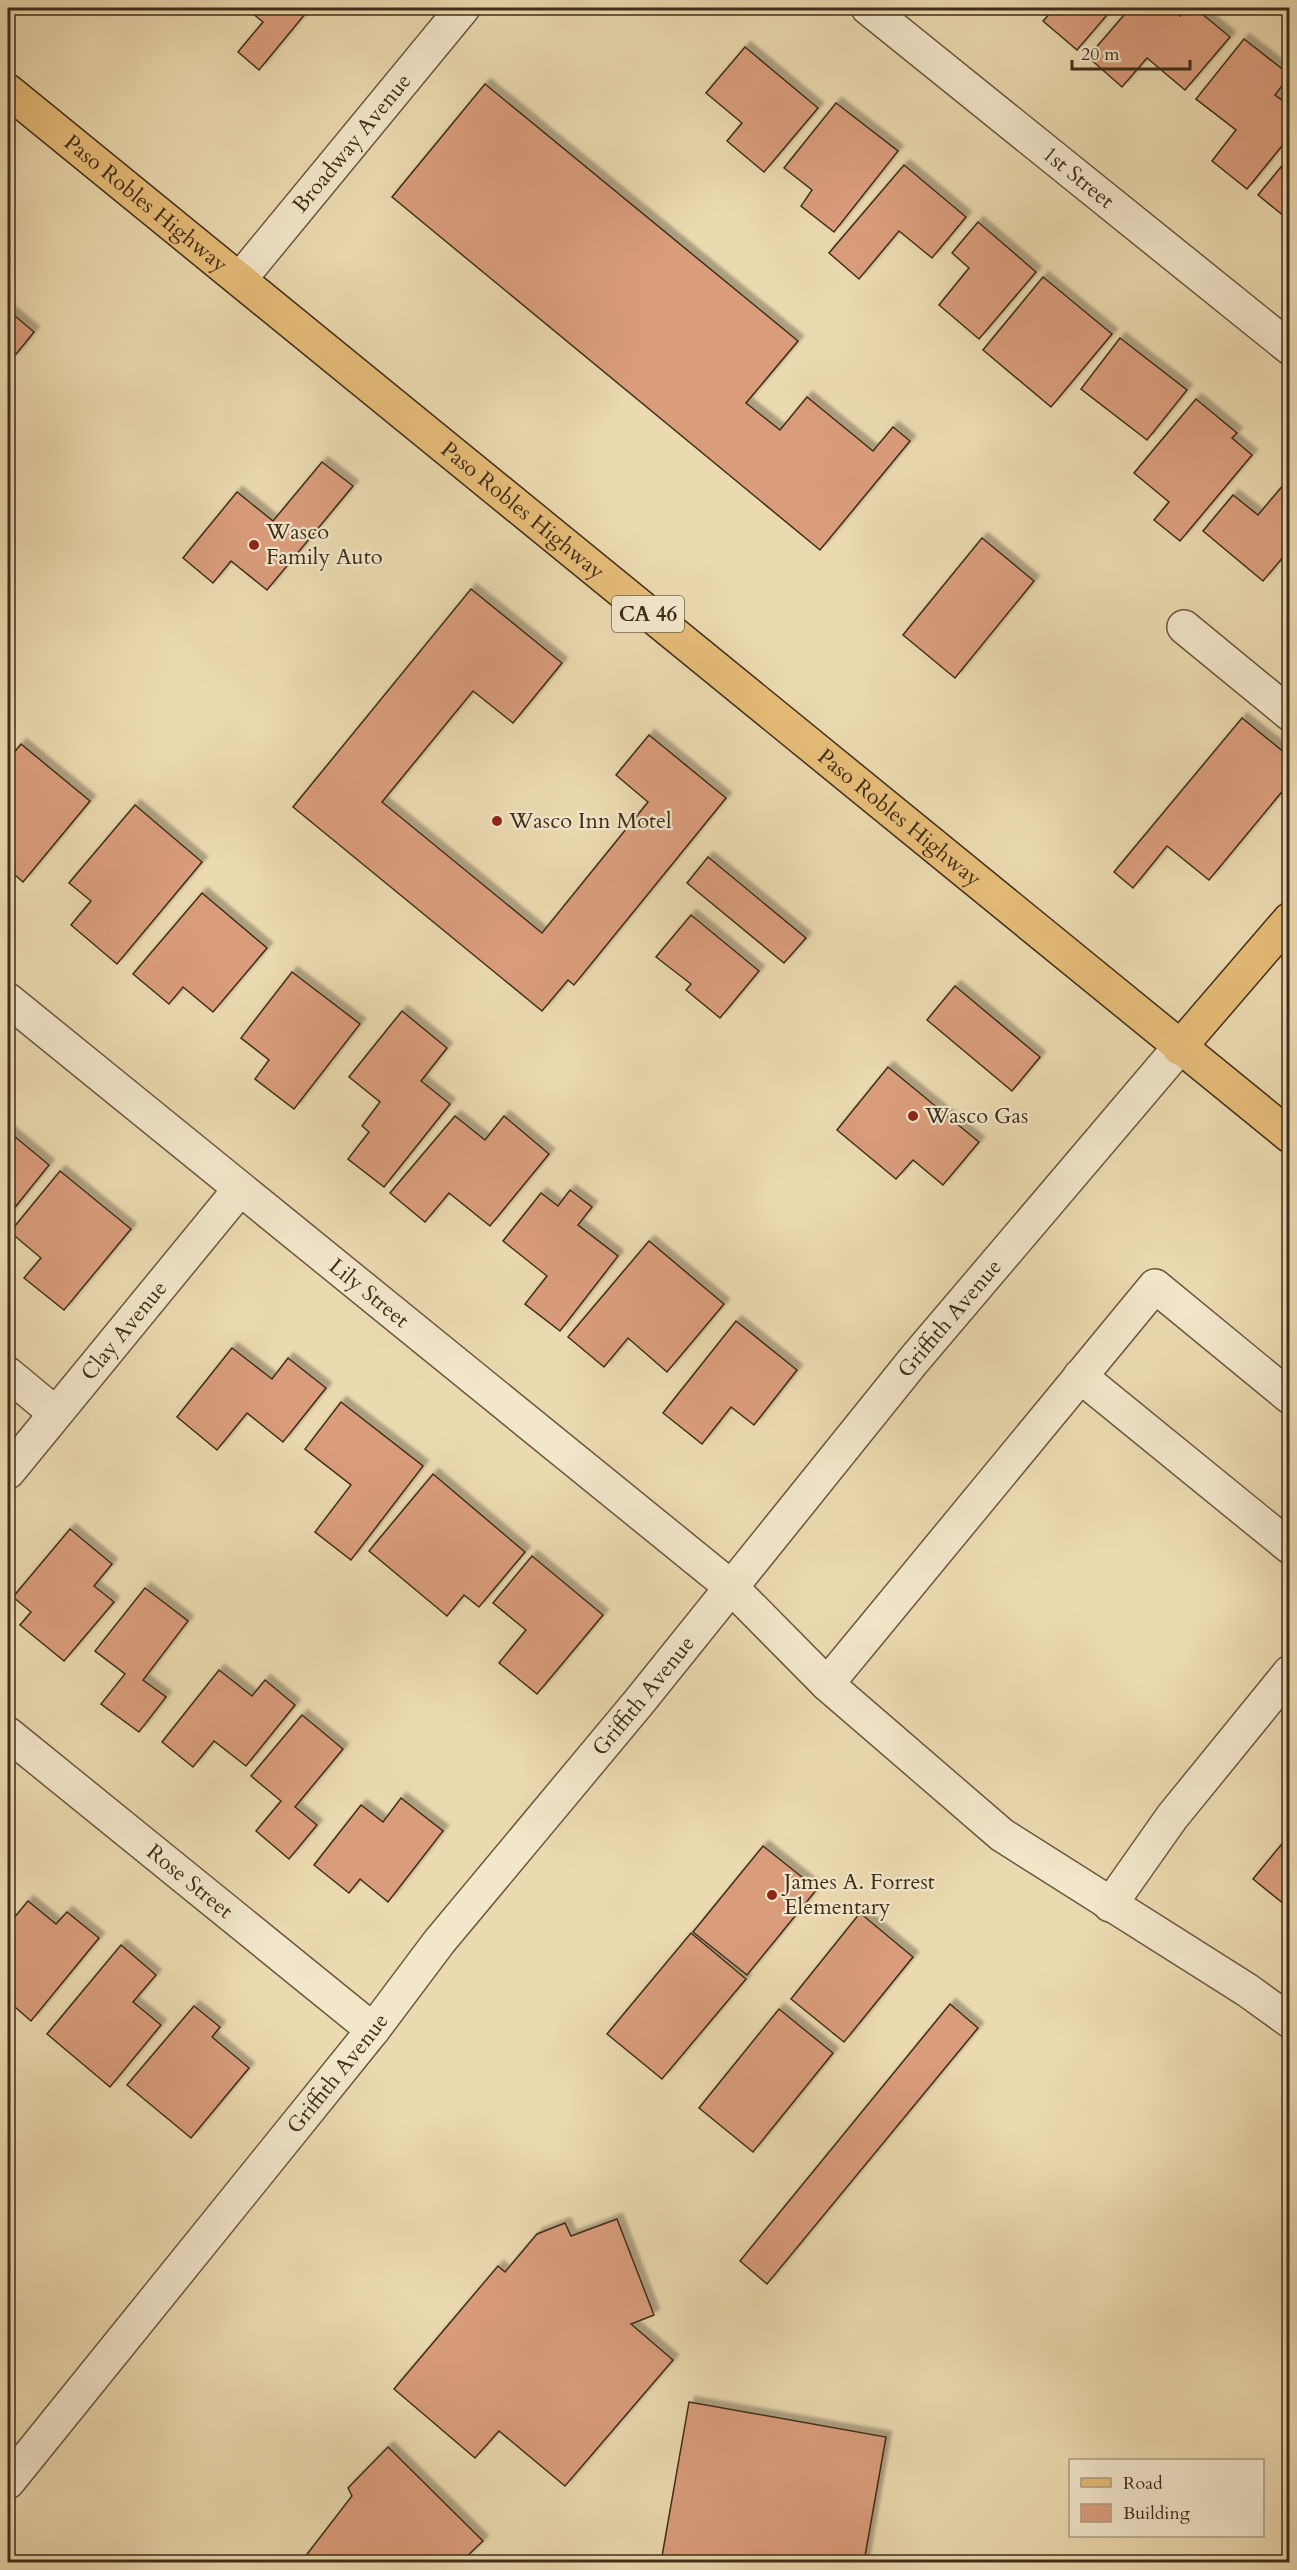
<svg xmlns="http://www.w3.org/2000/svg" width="1297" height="2570" viewBox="0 0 1297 2570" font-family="Cardo,serif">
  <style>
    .building { fill: #da9d7c; stroke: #3f2d19; stroke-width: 1.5; filter: url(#shadow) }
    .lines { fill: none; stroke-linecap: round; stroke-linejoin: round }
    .minor-casing { stroke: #6a583e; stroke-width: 36 }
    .major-casing { stroke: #3f2d19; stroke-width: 36 }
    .highway-casing { stroke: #3f2d19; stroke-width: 36 }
    .minor { stroke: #f2e6cb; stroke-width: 33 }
    .major { stroke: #e6bc78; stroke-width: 33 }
    .highway { stroke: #e6bc78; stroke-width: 33 }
    .poi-dot { fill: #8f2418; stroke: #f2e6cb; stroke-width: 2 }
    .labels { text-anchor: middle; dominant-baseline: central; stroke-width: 4.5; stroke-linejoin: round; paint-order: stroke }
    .shield { fill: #f2e6cb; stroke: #75644e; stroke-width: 1.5 }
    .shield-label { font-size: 21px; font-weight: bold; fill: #3f2d19 }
    .street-label { font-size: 22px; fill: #3f2d19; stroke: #f2e6cb }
    .poi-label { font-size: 22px; fill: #3f2d19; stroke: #f2e6cb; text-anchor: start }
  </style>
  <defs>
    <filter id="shadow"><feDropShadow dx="5.5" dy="-5.5" stdDeviation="1.5" flood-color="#0004"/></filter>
  </defs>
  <rect width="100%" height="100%" fill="#ebd9af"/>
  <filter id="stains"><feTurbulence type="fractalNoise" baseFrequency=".00333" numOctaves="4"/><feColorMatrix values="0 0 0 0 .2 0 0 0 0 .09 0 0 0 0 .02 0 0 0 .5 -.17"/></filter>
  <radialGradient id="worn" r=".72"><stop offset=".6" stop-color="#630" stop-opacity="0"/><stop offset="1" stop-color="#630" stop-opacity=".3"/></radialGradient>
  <g class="building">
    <path d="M246 8H310L259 70 238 52 263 22Z"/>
    <path d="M1055 8H1113L1077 50 1043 21Z"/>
    <path d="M1130 8H1171L1180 16 1187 8H1195L1230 37 1185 90 1147 58 1122 87 1088 57Z"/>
    <path d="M1244 39 1290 75 1275 95 1290 106V136L1247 189 1212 161 1236 130 1196 99Z"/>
    <path d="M745 47 818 108 764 172 727 141 742 123 706 93Z"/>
    <path d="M485 84 798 341 746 403 780 430 807 397 873 451 893 427 910 441 820 550 392 197Z"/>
    <path d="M836 103 898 151 834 232 801 206 812 190 784 168Z"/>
    <path d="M1290 156V221L1258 195Z"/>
    <path d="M904 165 966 217 932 258 899 231 859 279 829 253Z"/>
    <path d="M978 222 1036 272 979 339 939 305 969 268 952 253Z"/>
    <path d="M1043 277 1112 334 1051 407 983 350Z"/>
    <path d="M8 310 34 332 13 358 8 354Z"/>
    <path d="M1120 338 1187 390 1147 440 1081 389Z"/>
    <path d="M1196 399 1237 433 1232 438 1252 455 1180 541 1154 520 1169 502 1134 473Z"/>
    <path d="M322 462 353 486 267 590 231 561 213 583 183 558 237 492 273 521Z"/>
    <path d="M1290 477V549L1263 581 1203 531 1233 495 1258 515Z"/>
    <path d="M982 538 1034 581 955 678 903 635Z"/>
    <path d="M471 589 562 663 513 723 473 691 382 802 542 933 648 802 616 775 649 735 726 798 574 985 568 980 542 1011 293 807Z"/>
    <path d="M1242 718 1290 757V782L1209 880 1167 846 1133 888 1114 872Z"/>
    <path d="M21 744 90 801 23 882 8 869V760Z"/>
    <path d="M135 805 202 862 117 964 71 925 91 901 69 883Z"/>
    <path d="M708 857 806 938 784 963 687 883Z"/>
    <path d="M202 893 267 948 213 1012 183 987 169 1004 133 974Z"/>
    <path d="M691 915 759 971 720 1018 686 990 691 984 656 957Z"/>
    <path d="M292 972 360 1024 294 1109 255 1079 269 1060 241 1038Z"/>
    <path d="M955 986 1040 1057 1012 1091 927 1020Z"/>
    <path d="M402 1011 447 1048 421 1081 450 1104 384 1187 348 1159 369 1132 362 1126 380 1102 349 1077Z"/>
    <path d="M888 1067 979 1142 943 1185 913 1160 896 1179 837 1130Z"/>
    <path d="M455 1116 485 1140 504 1116 549 1154 490 1226 449 1193 425 1222 390 1193Z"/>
    <path d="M8 1131 49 1165 8 1216Z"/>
    <path d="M60 1171 131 1229 64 1310 24 1278 41 1258 10 1232Z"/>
    <path d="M570 1190 592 1207 578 1225 618 1256 560 1331 525 1304 547 1276 503 1241 541 1193 558 1206Z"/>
    <path d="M649 1241 724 1304 667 1372 628 1338 604 1367 568 1337Z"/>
    <path d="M736 1321 797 1370 754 1425 731 1407 702 1444 663 1413Z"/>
    <path d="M232 1348 272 1379 288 1358 326 1388 283 1442 247 1413 217 1450 177 1417Z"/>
    <path d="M341 1402 423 1466 351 1560 315 1532 351 1485 305 1449Z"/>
    <path d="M433 1474 525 1552 479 1607 464 1595 447 1616 369 1551Z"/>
    <path d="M70 1529 112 1564 94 1586 114 1602 64 1661 20 1625 31 1612 13 1597Z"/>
    <path d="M532 1556 603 1615 537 1694 499 1663 526 1630 493 1603Z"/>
    <path d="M145 1588 188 1621 143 1680 166 1697 139 1732 101 1704 125 1674 95 1651Z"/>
    <path d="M219 1670 252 1696 265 1680 295 1705 246 1766 214 1741 193 1767 162 1742Z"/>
    <path d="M302 1715 343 1749 295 1807 317 1825 289 1859 256 1831 281 1801 251 1776Z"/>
    <path d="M401 1798 443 1831 388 1902 360 1879 349 1893 314 1865 361 1805 383 1822Z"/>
    <path d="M1290 1834V1909L1253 1879Z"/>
    <path d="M763 1846 817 1889 747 1975 693 1932Z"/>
    <path d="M28 1901 56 1924 67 1912 99 1938 31 2021 8 2001V1925Z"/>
    <path d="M860 1913 913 1957 844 2042 791 1999Z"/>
    <path d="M691 1933 746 1979 662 2079 607 2034Z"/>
    <path d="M121 1945 156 1975 133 2002 161 2025 110 2087 47 2034Z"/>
    <path d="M950 2004 978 2028 767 2284 740 2261Z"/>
    <path d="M194 2006 220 2027 212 2037 249 2068 191 2138 127 2085Z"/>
    <path d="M779 2009 833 2053 753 2152 699 2108Z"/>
    <path d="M617 2219 654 2315 631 2324 673 2360 565 2486 499 2431 475 2458 394 2389 498 2266 505 2272 537 2234 565 2223 571 2236Z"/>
    <path d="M689 2402 886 2437 864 2562H661Z"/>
    <path d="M388 2447 483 2541 461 2562H301L352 2496 348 2488Z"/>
  </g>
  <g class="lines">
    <g class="minor-casing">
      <g id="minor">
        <path id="s1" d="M868 8 1290 348"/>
        <path id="s2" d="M240 279 463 8"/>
        <path d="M1184 627 1290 714"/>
        <path id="s3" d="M8 1000 731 1587 827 1684 1002 1835 1247 1990 1290 2021"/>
        <path d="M8 1374 55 1413"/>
        <path d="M1080 1376 1290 1547"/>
        <path id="s4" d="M8 1472 240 1189"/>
        <path d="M827 1684 1155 1286 1290 1397"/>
        <path id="s5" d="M8 1734 373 2030"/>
        <path d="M1110 1905 1172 1817 1290 1672"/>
        <path id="s6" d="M8 2482 373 2030 439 1942 639 1702 914 1360 1179 1048"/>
      </g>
    </g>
    <g class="major-casing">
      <path id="major" d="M1179 1048 1290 919"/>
    </g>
    <g class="highway-casing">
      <g id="highway">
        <path id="s7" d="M8 91 1290 1136"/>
      </g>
    </g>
    <use href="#minor" class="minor"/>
    <use href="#major" class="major"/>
    <use href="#highway" class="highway"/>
  </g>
  <g class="poi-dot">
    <circle cx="254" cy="545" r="6"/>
    <circle cx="497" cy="821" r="6"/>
    <circle cx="913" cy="1116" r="6"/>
    <circle cx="772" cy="1895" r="6"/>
  </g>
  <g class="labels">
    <rect class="shield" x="612" y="596" width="72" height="36" rx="4.5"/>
    <g class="shield-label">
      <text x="648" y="614">CA 46</text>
    </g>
    <g class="street-label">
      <text stroke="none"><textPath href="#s2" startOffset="176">Broadway Avenue</textPath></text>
      <text stroke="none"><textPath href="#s1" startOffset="270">1st Street</textPath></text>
      <text stroke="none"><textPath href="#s7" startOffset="178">Paso Robles Highway</textPath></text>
      <text stroke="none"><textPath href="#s7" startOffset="664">Paso Robles Highway</textPath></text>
      <text stroke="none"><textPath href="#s7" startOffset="1150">Paso Robles Highway</textPath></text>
      <text stroke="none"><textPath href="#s3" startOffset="465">Lily Street</textPath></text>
      <text stroke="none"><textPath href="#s6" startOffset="1497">Griffith Avenue</textPath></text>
      <text stroke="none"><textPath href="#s4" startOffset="183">Clay Avenue</textPath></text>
      <text stroke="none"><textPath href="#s6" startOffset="1011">Griffith Avenue</textPath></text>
      <text stroke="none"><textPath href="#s5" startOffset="234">Rose Street</textPath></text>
      <text stroke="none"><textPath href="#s6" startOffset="525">Griffith Avenue</textPath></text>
    </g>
    <g class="poi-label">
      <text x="266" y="532">Wasco<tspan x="266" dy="25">Family Auto</tspan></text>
      <text x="509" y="821">Wasco Inn Motel</text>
      <text x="925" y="1116">Wasco Gas</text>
      <text x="784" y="1882">James A. Forrest<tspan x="784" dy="25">Elementary</tspan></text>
    </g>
  </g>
  <rect width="1297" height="2570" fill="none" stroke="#ebd9af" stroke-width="30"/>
  <rect x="9" y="9" width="1279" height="2552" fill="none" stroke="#3f2d19" stroke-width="3"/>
  <rect x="15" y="15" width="1267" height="2540" fill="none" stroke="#3f2d19" stroke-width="1.5"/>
  <rect x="1069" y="2459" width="195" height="78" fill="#f2e6cb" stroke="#aa9c84" stroke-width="1.5"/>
  <rect x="1081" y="2478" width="30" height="9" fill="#e6bc78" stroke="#aa9c84" stroke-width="1.5"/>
  <text x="1123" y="2489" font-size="18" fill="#3f2d19">Road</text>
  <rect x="1081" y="2504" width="30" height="18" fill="#da9d7c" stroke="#aa9c84" stroke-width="1.5"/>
  <text x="1123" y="2519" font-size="18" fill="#3f2d19">Building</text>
  <path d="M1072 60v9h118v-9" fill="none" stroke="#3f2d19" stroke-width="3"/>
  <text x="1081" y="60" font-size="18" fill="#3f2d19" stroke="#f2e6cb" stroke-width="4.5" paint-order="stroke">20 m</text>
  <rect width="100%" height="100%" filter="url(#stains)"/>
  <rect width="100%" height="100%" fill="url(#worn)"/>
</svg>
